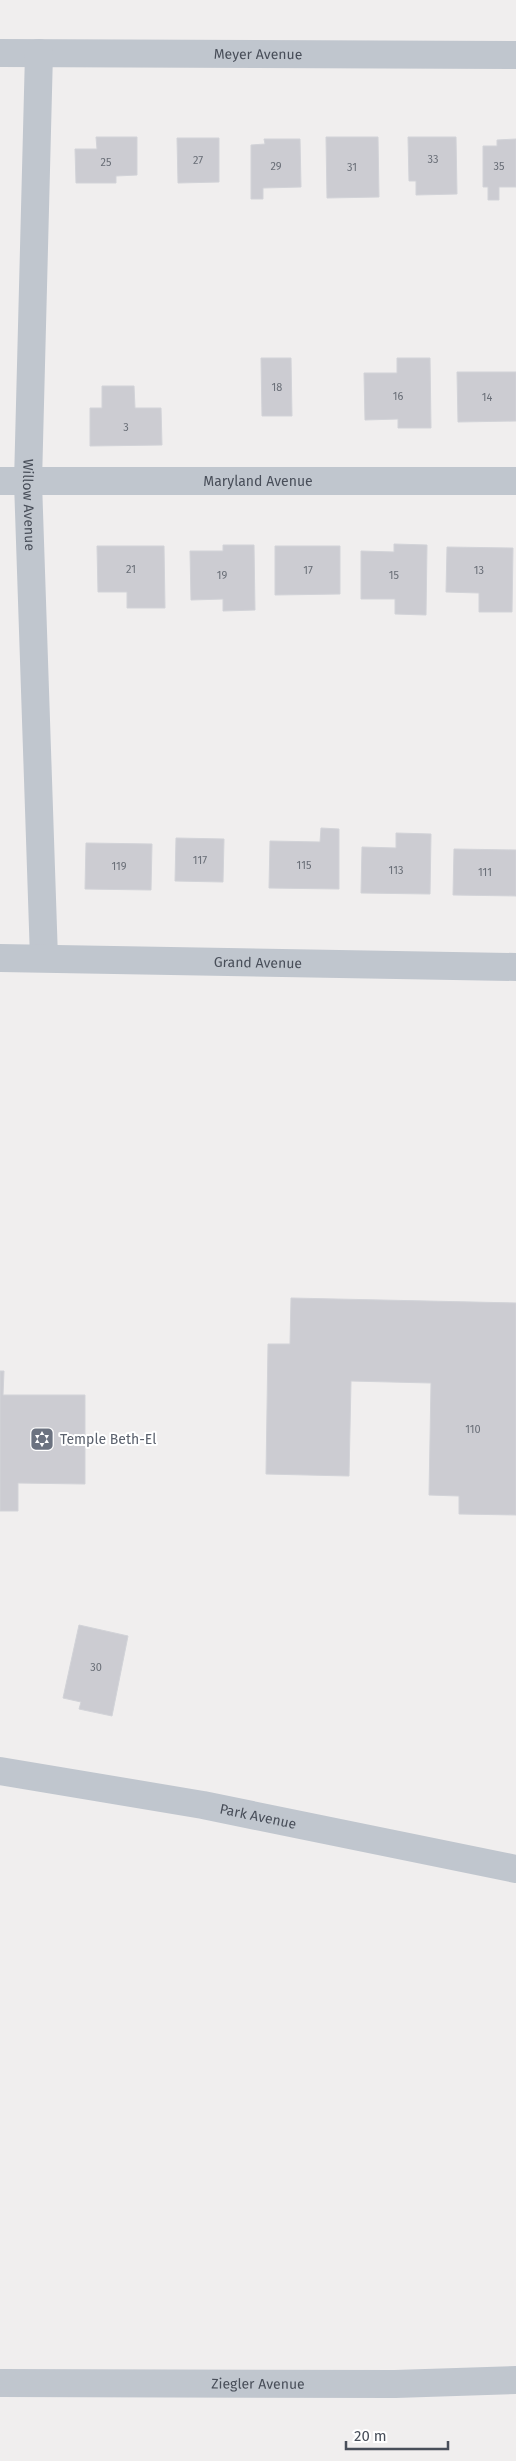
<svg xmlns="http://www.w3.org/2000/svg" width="516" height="2461" viewBox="0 0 516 2461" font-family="'Fira Sans',sans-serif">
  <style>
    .building { fill: #ccccd2; stroke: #d2d3d8 }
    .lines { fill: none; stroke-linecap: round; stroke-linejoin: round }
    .street { stroke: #c0c6ce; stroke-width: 28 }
    .labels { text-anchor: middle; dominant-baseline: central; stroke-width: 4; stroke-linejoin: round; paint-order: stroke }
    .number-label { font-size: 11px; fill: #696e77 }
    .street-label { font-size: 14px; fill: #484e59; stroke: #fff }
    .worship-label { font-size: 14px; fill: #5b616d; stroke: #fff; text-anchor: start }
  </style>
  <rect width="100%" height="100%" fill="#f0eeee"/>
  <g class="building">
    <path d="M96 137H137V175L116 176V183H76L75 149H97Z"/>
    <path d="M326 137H378L379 197 327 198Z"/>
    <path d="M408 137H456L457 194 416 195V181H409Z"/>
    <path d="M177 138H219V182L178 183Z"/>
    <path d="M264 139H300L301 187 263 188V199H251V145L265 144Z"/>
    <path d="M516 139V187H499V200H488V187H483V146H497V140Z"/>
    <path d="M261 358H291L292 416H262Z"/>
    <path d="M397 358H430L431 428H398V419L365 420 364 373H397Z"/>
    <path d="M457 372H516V421L458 422Z"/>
    <path d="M102 386H134L135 408H161L162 445 90 446V408H102Z"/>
    <path d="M394 544 427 545 426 615 395 614V599H361V551L394 552Z"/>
    <path d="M223 545H254L255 610 223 611V599L191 600 190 551H223Z"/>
    <path d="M97 546H164L165 608H127V592H98Z"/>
    <path d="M275 546H340V594L275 595Z"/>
    <path d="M447 547 513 548 512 612H479V593L446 592Z"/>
    <path d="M321 828 339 829V889L269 888 270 841 320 842Z"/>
    <path d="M396 833 431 834 430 894 361 893 362 847 396 848Z"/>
    <path d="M176 838 224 839 223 882 175 881Z"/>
    <path d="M86 843 152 844 151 890 85 889Z"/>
    <path d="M454 849 516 850V896L453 895Z"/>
    <path d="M291 1298 516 1303V1515L459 1514V1496L429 1495 431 1383 351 1381 349 1476 266 1474 268 1344H290Z"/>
    <path d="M0 1371H4L3 1395H85V1484L18 1483V1511H0Z"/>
    <path d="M79 1625 128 1636 112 1716 79 1709 81 1702 63 1698Z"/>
  </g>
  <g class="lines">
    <g class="street">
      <path id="s1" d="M0 53 516 55"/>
      <path id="s2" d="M39 53 28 482 44 958"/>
      <path id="s3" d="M0 481H516"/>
      <path id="s4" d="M0 958 516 967"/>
      <path id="s5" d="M0 1771 203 1805 516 1869"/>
      <path id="s6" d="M0 2383 395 2384 516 2380"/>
    </g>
  </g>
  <defs>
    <g id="synagogue-square" transform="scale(1.25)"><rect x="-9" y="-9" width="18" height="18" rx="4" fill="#6b7280" stroke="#fff"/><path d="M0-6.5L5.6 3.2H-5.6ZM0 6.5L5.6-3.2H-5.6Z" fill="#fff"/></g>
  </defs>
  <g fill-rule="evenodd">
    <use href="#synagogue-square" x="42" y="1439"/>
  </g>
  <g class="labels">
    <g class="number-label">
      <text x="433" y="159">33</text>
      <text x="198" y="160">27</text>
      <text x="106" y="162">25</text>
      <text x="276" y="166">29</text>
      <text x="499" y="166">35</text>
      <text x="352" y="167">31</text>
      <text x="277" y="387">18</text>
      <text x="398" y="396">16</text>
      <text x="487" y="397">14</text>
      <text x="126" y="427">3</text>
      <text x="131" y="569">21</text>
      <text x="308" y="570">17</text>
      <text x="479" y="570">13</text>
      <text x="222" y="575">19</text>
      <text x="394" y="575">15</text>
      <text x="200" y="860">117</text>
      <text x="304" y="865">115</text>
      <text x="119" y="866">119</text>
      <text x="396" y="870">113</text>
      <text x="485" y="872">111</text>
      <text x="473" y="1429">110</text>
      <text x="96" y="1667">30</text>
    </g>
    <g class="street-label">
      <text stroke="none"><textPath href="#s1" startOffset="258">Meyer Avenue</textPath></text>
      <text stroke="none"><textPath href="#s3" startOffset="258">Maryland Avenue</textPath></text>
      <text stroke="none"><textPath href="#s2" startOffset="452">Willow Avenue</textPath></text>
      <text stroke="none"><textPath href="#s4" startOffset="258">Grand Avenue</textPath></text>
      <text stroke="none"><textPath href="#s5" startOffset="262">Park Avenue</textPath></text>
      <text stroke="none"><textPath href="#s6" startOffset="258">Ziegler Avenue</textPath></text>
    </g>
    <g class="worship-label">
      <text x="60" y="1439">Temple Beth-El</text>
    </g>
  </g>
  <path d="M346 2441v8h102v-8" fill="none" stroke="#484e59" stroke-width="2.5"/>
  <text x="354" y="2441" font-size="15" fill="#484e59" stroke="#ffffff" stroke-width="4" paint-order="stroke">20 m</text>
</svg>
